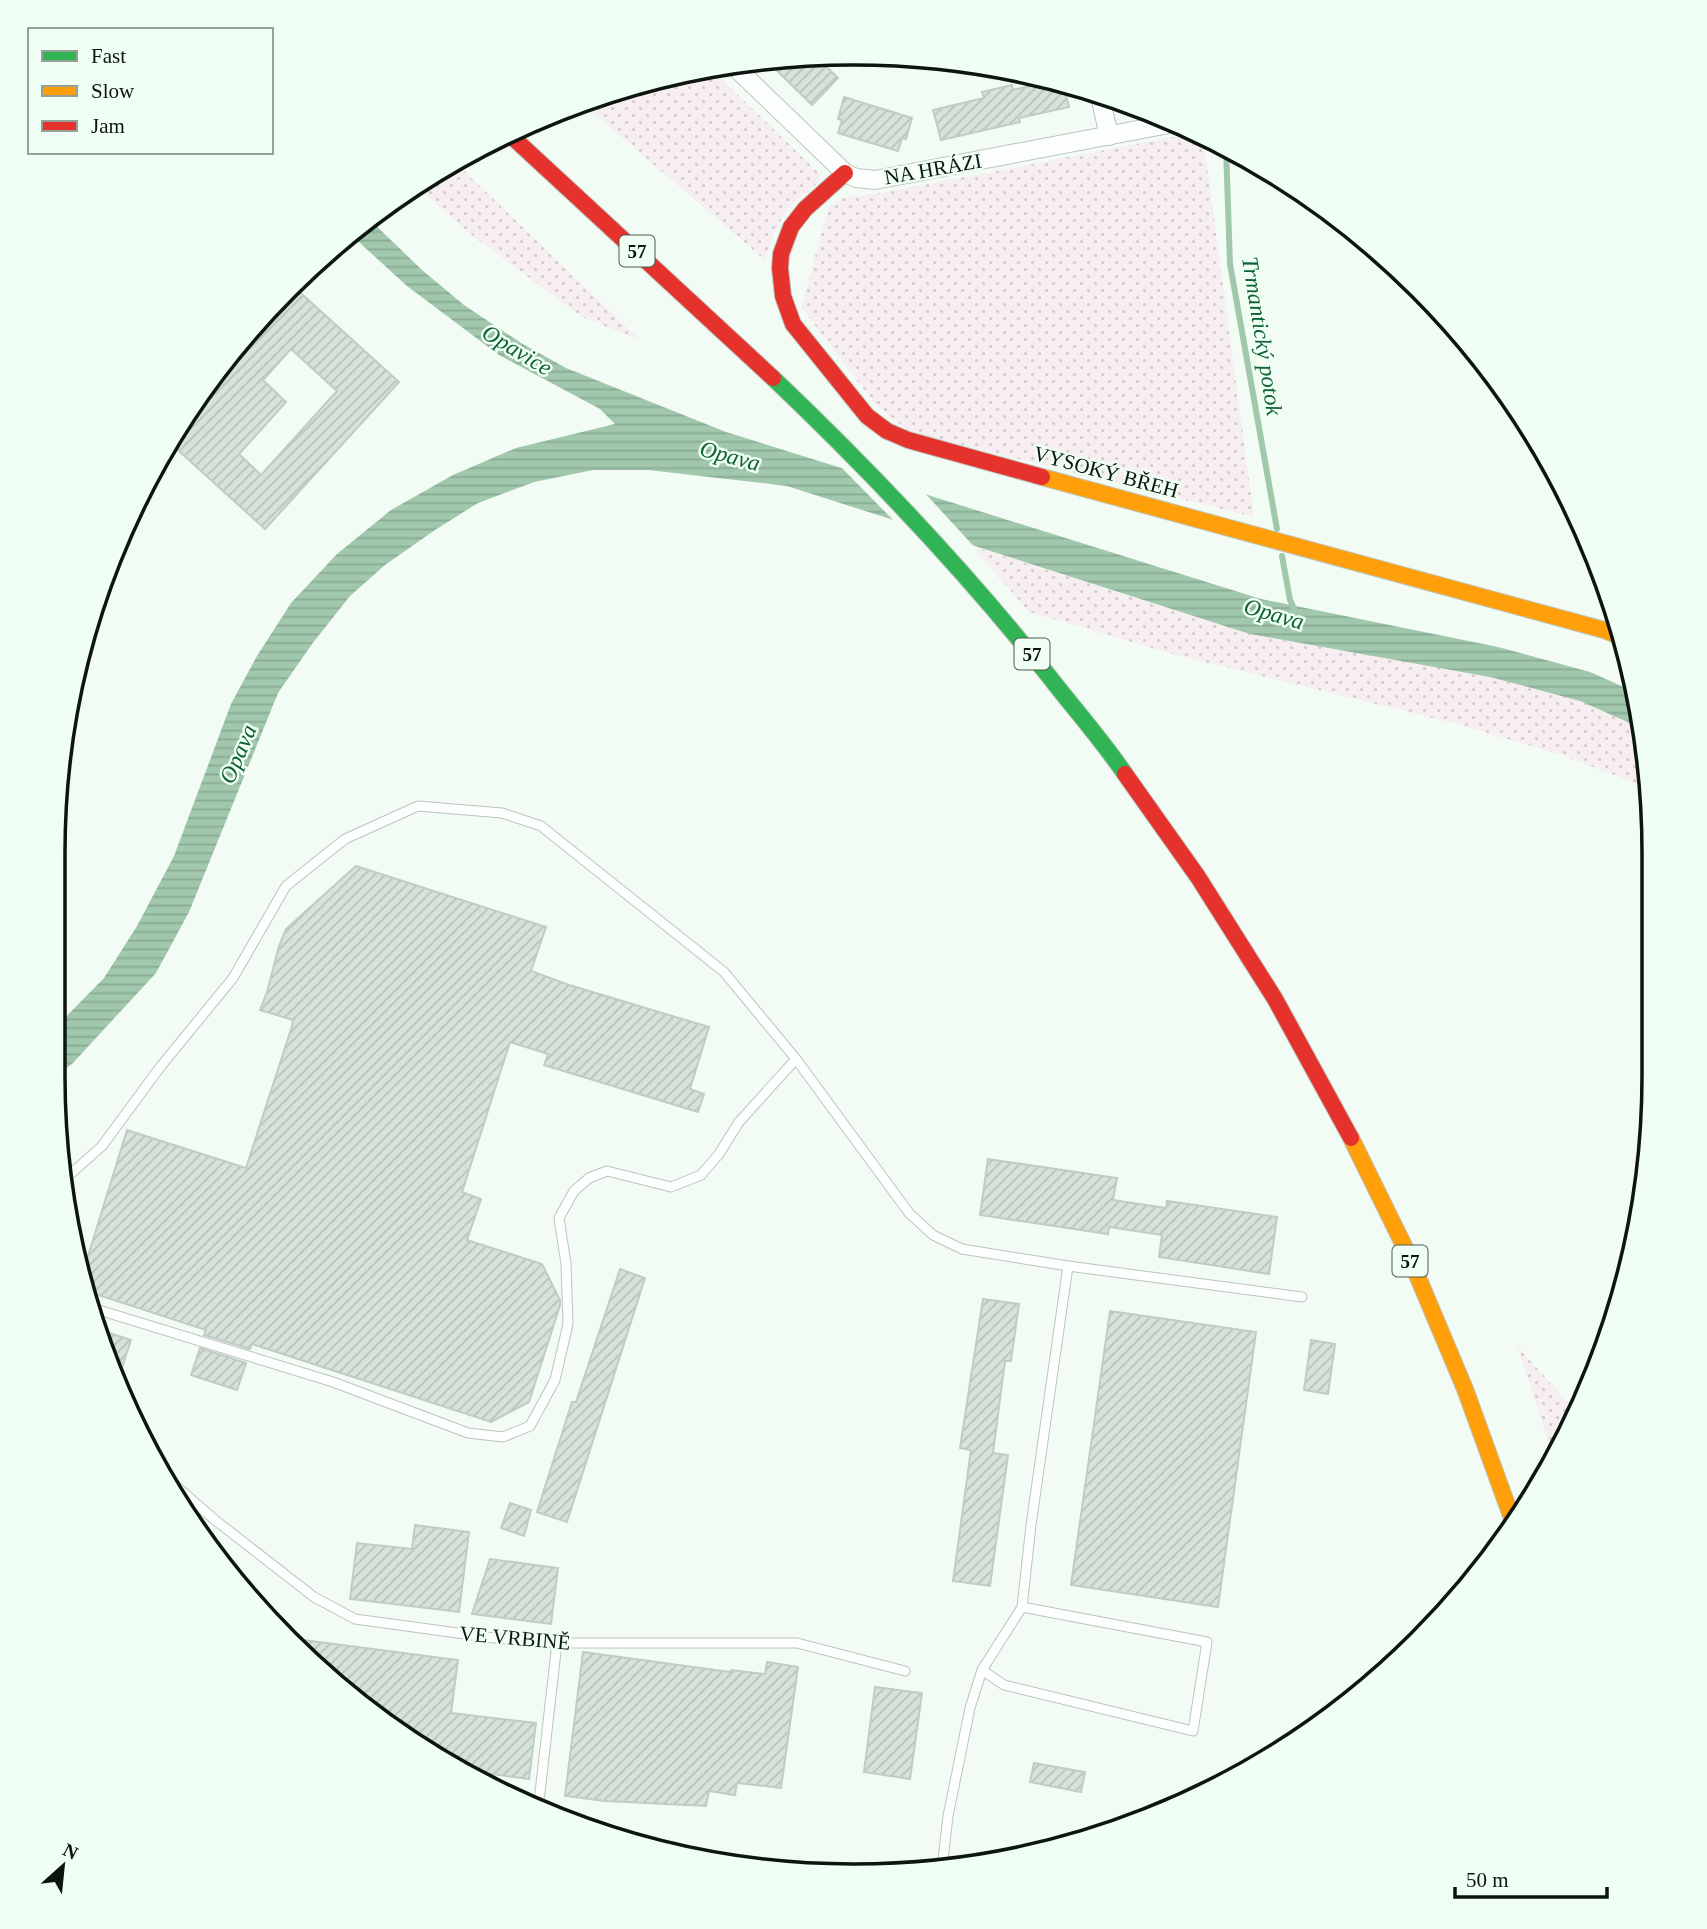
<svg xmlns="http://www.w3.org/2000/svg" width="1707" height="1929" viewBox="0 0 1707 1929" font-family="'Times New Roman',serif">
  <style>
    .grass { fill: url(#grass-dots) }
    .water { fill: url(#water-rules) }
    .pier { fill: #f2fcf5 }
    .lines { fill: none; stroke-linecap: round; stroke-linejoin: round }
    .stream { stroke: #a1c7ac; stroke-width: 6 }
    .building { fill: url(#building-hatch); stroke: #c2cbc5; stroke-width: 2; fill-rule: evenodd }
    .lane-casing { stroke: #bcc4be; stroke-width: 11 }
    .street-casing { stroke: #bcc4be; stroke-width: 20 }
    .fast-casing { stroke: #bcc4be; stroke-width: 18 }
    .slow-casing { stroke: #bcc4be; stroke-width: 18 }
    .jam-casing { stroke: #bcc4be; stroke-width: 18 }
    .lane { stroke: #fdfffe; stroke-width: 9 }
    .street { stroke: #fdfffe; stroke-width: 18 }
    .fast { stroke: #30b455; stroke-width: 16 }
    .slow { stroke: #ff9f0a; stroke-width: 16 }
    .jam { stroke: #e5322d; stroke-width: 16 }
    .labels { text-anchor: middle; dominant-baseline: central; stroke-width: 5; stroke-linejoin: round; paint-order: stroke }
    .shield { fill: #effff3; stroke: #505b53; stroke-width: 2 }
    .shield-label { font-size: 19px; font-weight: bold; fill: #0c150e }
    .street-label { font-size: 21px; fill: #0c150e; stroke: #effff3 }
    .water-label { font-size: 23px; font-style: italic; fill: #0e6135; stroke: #effff3 }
    .rim { fill: none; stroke: #0c150e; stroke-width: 3.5 }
  </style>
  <defs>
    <pattern id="grass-dots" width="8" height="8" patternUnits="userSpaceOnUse" patternTransform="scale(1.75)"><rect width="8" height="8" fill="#f7eef1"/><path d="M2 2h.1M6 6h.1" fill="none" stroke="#d3cbcd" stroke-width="1.8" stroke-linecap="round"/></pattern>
    <pattern id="water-rules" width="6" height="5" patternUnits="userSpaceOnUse" patternTransform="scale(1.75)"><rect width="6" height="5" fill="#a1c7ac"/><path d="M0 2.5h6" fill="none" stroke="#89aa93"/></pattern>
    <pattern id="building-hatch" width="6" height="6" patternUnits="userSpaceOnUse" patternTransform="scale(1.75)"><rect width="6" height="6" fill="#d5e3da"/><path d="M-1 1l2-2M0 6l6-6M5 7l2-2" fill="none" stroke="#b6c2ba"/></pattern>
  </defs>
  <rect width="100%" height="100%" fill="#f2fcf5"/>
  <g class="grass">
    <path d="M711 69 821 175C818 188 800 196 791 206 777 222 772 240 765 260L583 104 646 80Z"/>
    <path d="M1194 133 1203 137 1254 517 909 432 875 404 801 307 829 206 845 197 881 193Z"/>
    <path d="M455 162 640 340 582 317 473 236 416 187Z"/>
    <path d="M972 546 1250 634 1490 677 1580 701 1641 728 1651 792 1643 786 1562 755 1453 723 1176 655 1029 612Z"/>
    <path d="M1517 1346 1578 1414 1572 1429 1554 1459Z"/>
  </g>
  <path class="water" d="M367 217 422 270 464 305 521 343 566 368 726 432 1261 599 1498 647 1590 672 1635 692 1641 728 1580 701 1490 677 1250 634 787 486 648 470H593L534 482 478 503 435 530 385 565 350 596 312 644 278 693 189 912 156 973 72 1064 53 1078V1030L104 978 137 926 174 856 231 704 257 656 291 603 337 554 391 510 453 475 516 448 615 424 600 409 499 355 407 286 349 233Z"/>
  <path class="pier" d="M838 464 923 491 979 552 898 525Z"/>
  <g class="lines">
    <g class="stream">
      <path d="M1226 147 1230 264 1277 529"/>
      <path d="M1282 556 1290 600 1295 611"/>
    </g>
  </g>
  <g class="building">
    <path d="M801 54 815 55 838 78 812 105 766 60Z"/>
    <path d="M1051 81 1063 84 1069 107 1019 118 1020 122 941 140 933 110 984 98 982 92 1012 85 1013 90Z"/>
    <path d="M844 97 912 118 906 139 902 138 898 151 838 133 842 120 838 119Z"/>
    <path d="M293 286 399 382 265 529 168 441 252 325ZM291 349 337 391 261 475 239 454 286 402 263 380Z"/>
    <path d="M356 866 546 927 531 971 569 985 709 1027 690 1089 704 1094 698 1112 544 1065 548 1054 510 1042 463 1189 462 1192 481 1199 467 1240 542 1264 560 1300V1305L529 1402 491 1422 252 1344 250 1349 204 1335 206 1330 83 1290 80 1282 127 1130 246 1168 292 1026 293 1020 260 1010 267 992 279 946 286 929Z"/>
    <path d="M988 1159 1117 1178 1113 1200 1166 1208 1167 1201 1277 1217 1269 1274 1159 1257 1162 1235 1109 1227 1108 1234 980 1215Z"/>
    <path d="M620 1269 645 1278 567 1522 537 1512 572 1402H576Z"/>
    <path d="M983 1299 1019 1304 1011 1361H1005L993 1453 1008 1455 990 1586 953 1581 971 1450 960 1448Z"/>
    <path d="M1110 1311 1256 1332 1218 1607 1071 1585Z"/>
    <path d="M97 1329 131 1340 117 1383Z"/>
    <path d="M1311 1340 1335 1344 1328 1394 1304 1390Z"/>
    <path d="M200 1348 246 1363 237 1390 191 1375Z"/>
    <path d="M510 1503 531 1510 524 1536 501 1528Z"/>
    <path d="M415 1525 469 1532 459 1612 350 1599 357 1543 412 1549Z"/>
    <path d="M490 1559 558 1568 551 1624 472 1614Z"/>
    <path d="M288 1638 458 1660 451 1713 536 1723 529 1779 470 1771 366 1711Z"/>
    <path d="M583 1652 730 1672 731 1670 765 1674 767 1662 798 1667 781 1788 737 1783 735 1795 709 1791 706 1806 605 1801 565 1796Z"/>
    <path d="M875 1687 922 1693 910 1779 864 1772Z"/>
    <path d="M1034 1763 1085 1772 1081 1792 1030 1782Z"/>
  </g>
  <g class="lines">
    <g class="lane-casing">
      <g id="lane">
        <path d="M66 1178 102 1146 161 1066 233 978 286 886 345 839 418 806 502 813 541 826 724 972 796 1059 909 1213 933 1235 962 1249 1068 1266 1302 1297"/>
        <path d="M89 1307 333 1382 468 1433 503 1437 530 1426 555 1380 568 1324 566 1264 559 1218 574 1191 589 1178 607 1171 671 1187 701 1175 719 1154 739 1122 796 1059"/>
        <path d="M170 1481 215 1520 314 1597 355 1619 494 1638 557 1643H797L905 1671"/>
        <path d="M982 1670 1004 1685 1193 1731 1207 1642 1022 1607"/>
        <path d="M538 1810 557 1643"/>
        <path d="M942 1869 948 1816 970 1708 982 1670 1022 1607 1031 1525 1068 1266"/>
      </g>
    </g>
    <g class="street-casing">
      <g id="street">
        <path d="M733 65 845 173 856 178 875 180 1174 123"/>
        <path d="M1099 92 1109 136"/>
      </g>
    </g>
    <g class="fast-casing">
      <path id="fast" d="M773 378C876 476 975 581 1063 694 1084 720 1106 746 1125 774"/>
    </g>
    <g class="slow-casing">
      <g id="slow">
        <path d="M1042 477 1604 630 1624 638"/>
        <path d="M1351 1138 1409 1256 1465 1389 1514 1524"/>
      </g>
    </g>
    <g class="jam-casing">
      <g id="jam">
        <path d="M507 132 773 378"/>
        <path d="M845 173 805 209 791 227 781 254 780 268 783 296 793 324 867 416 887 431 908 440 1042 477"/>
        <path d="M1125 774 1198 877 1275 999 1351 1138"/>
      </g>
    </g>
    <use href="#lane" class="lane"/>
    <use href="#street" class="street"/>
    <use href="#fast" class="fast"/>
    <use href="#slow" class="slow"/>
    <use href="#jam" class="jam"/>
  </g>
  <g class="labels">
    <g class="shield">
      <rect x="619.5" y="235.5" width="35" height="31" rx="5"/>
      <rect x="1014.5" y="638.5" width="35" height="31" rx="5"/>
      <rect x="1392.5" y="1245.5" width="35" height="31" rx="5"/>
    </g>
    <g class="shield-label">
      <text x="637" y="251">57</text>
      <text x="1032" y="654">57</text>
      <text x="1410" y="1261">57</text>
    </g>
    <g class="street-label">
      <text transform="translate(933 169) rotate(-10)">NA HRÁZI</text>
      <text transform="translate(1106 472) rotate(15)">VYSOKÝ BŘEH</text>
      <text transform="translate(515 1638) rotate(5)">VE VRBINĚ</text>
    </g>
    <g class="water-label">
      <text transform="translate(1262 336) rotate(81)">Trmantický potok</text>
      <text transform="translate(517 350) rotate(31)">Opavice</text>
      <text transform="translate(730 456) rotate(15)">Opava</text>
      <text transform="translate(1274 614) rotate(16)">Opava</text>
      <text transform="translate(238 754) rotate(-67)">Opava</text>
    </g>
  </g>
  <path d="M0 0H1707V1929H0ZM853 65H854A788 788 0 0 1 1642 853V1076A788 788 0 0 1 854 1864H853A788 788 0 0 1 65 1076V853A788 788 0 0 1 853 65Z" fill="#effff3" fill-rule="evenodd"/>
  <path class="rim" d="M853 65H854A788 788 0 0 1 1642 853V1076A788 788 0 0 1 854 1864H853A788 788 0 0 1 65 1076V853A788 788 0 0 1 853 65Z"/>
  <rect x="28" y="28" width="245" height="126" fill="#effff3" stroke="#94a197" stroke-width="2"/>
  <rect x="42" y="51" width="35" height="10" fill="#30b455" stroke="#94a197" stroke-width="2"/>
  <text x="91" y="63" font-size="21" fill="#0c150e">Fast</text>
  <rect x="42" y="86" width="35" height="10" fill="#ff9f0a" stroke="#94a197" stroke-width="2"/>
  <text x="91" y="98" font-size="21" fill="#0c150e">Slow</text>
  <rect x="42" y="121" width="35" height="10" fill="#e5322d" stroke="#94a197" stroke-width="2"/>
  <text x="91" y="133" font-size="21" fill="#0c150e">Jam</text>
  <g transform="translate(63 1866) rotate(27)" stroke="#effff3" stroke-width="5" paint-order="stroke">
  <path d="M0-5L12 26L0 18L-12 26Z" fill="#0c150e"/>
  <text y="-10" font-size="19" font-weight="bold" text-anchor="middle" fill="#0c150e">N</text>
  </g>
  <path d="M1455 1887v10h152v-10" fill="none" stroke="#0c150e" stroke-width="3.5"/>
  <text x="1466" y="1887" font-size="21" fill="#0c150e" stroke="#effff3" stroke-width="5" paint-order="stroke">50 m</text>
</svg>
